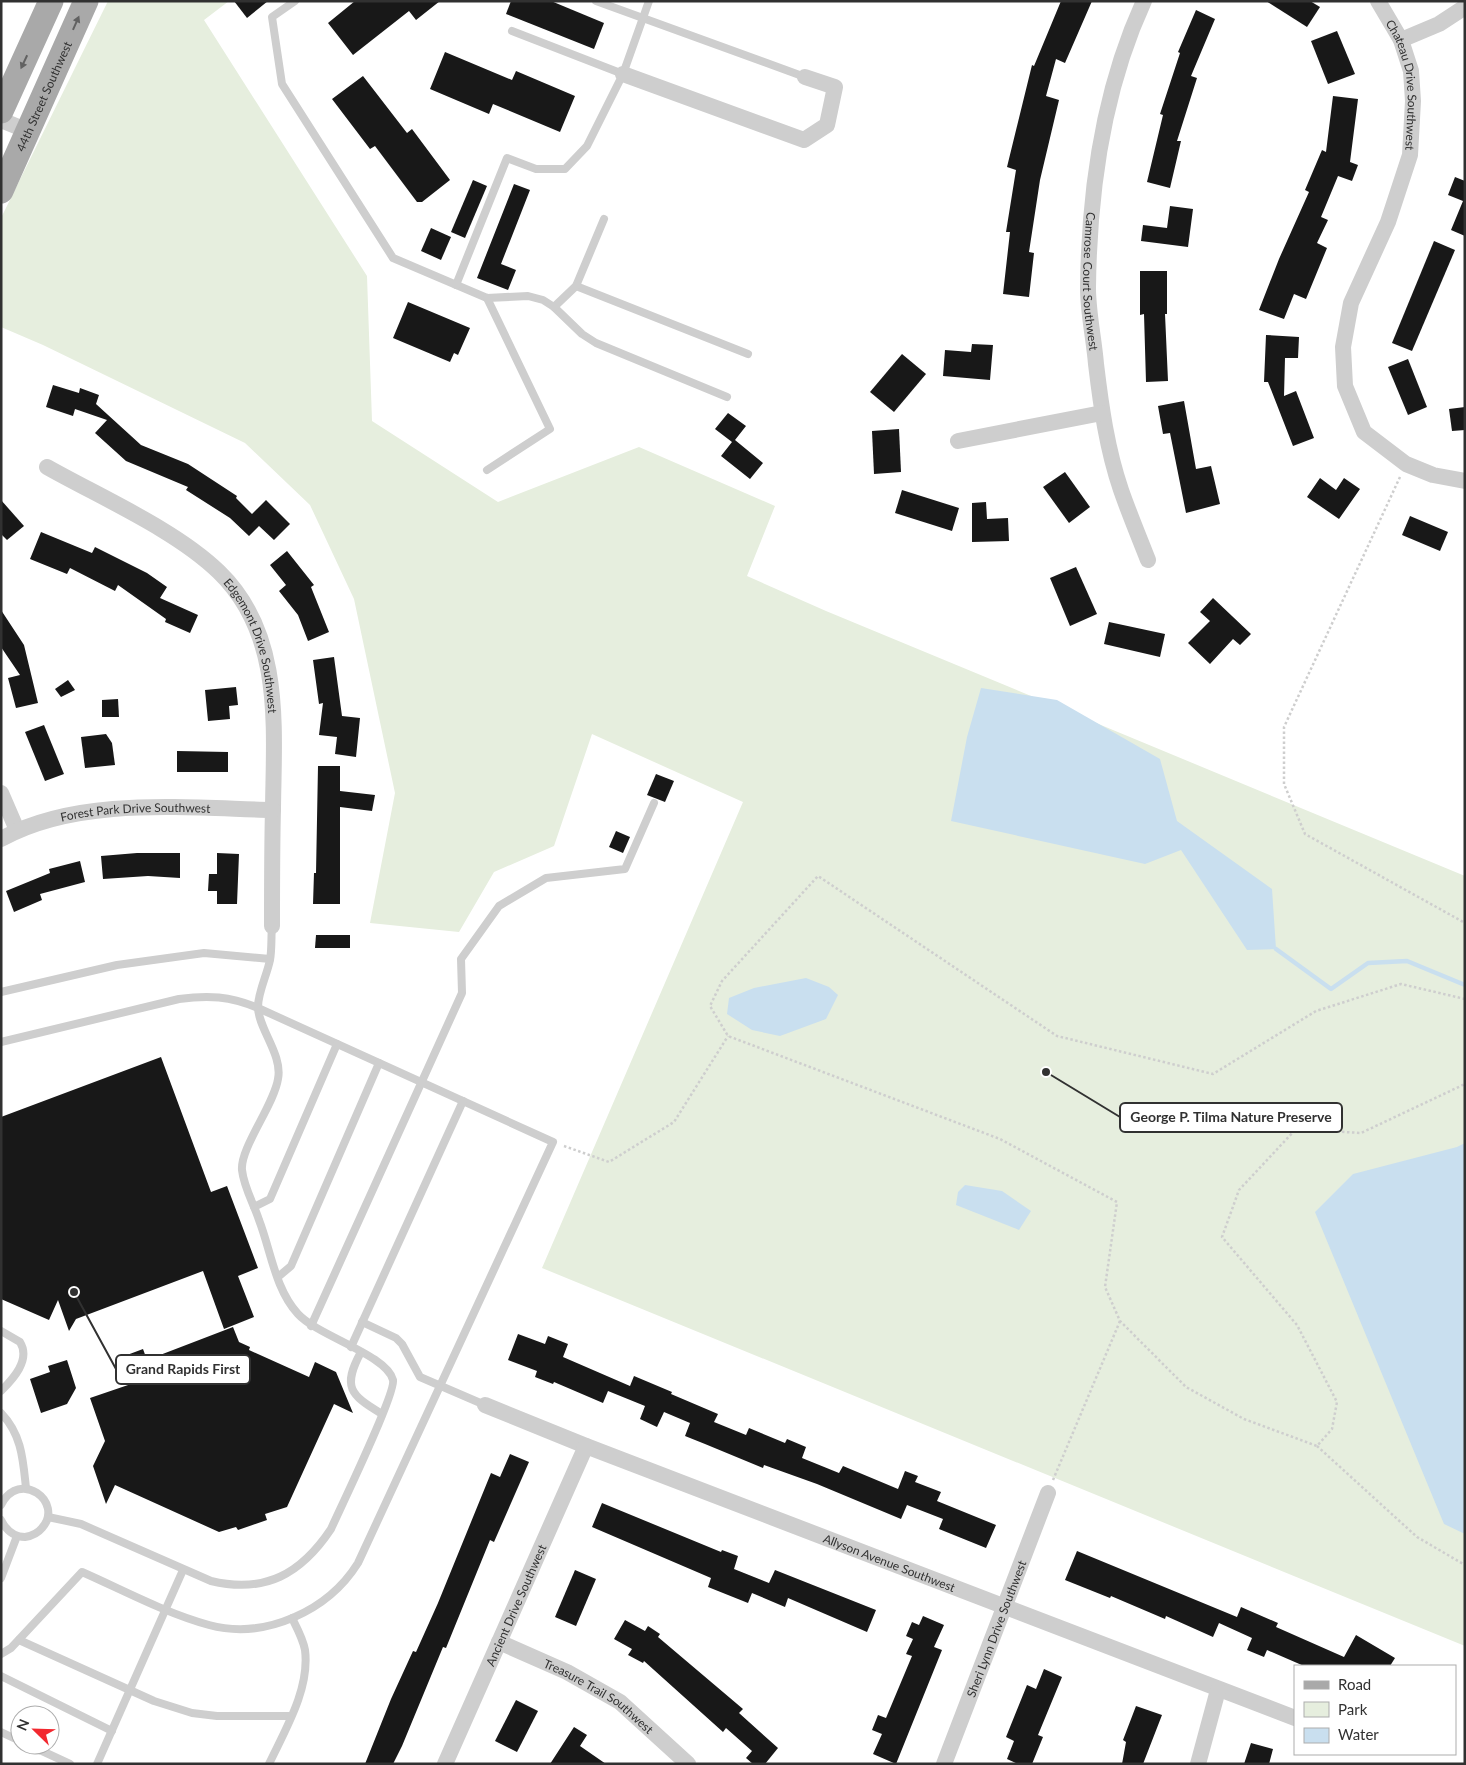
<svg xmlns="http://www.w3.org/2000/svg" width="1466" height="1765" viewBox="0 0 1466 1765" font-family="Lato,sans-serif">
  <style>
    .green { fill: #e6eede }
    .water { fill: #c9dfef }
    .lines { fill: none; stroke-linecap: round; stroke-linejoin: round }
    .stream { stroke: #c9dfef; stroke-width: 4.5 }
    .building { fill: #181818 }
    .path { stroke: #cecece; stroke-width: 2.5; stroke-dasharray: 2.5 2.5; stroke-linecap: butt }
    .service { stroke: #cecece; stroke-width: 8 }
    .minor { stroke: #cecece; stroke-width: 16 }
    .primary { stroke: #a9a9a9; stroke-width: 25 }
    .oneway { fill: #616161 }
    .labels { text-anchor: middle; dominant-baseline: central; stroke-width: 5; stroke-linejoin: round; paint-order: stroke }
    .street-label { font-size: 12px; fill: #313131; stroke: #fff }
    .leader { fill: none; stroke: #313131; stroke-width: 2 }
    .callout-dot { fill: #313131; stroke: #fff; stroke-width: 2 }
    .callout { fill: #fff; stroke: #313131; stroke-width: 2 }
    .callout-label { font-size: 14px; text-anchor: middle; font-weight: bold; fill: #313131 }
  </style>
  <rect width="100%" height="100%" fill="#fff"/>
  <path class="green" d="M108 1H229L204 20 367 276 372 421 498 502 639 447 775 506 747 576 826 611 1465 876V1646L542 1268 743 802 592 734 554 846 494 872 459 932 370 923 395 793 354 599 310 505 245 443 43 345 1 327V218Z"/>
  <g class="water">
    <path d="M981 688 1057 700 1160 759 1177 821 1272 889 1276 949 1247 950 1181 850 1145 864 951 821 967 737Z"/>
    <path d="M806 978 829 987 838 995 826 1019 780 1036 752 1030 727 1014 729 998 754 988Z"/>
    <path d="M1465 1143V1534L1444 1524 1315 1212 1353 1174 1457 1147Z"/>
    <path d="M965 1185 1002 1191 1031 1211 1019 1230 956 1205 958 1192Z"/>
  </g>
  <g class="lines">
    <path class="stream" d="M1276 949 1331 989 1368 963 1407 961 1465 985"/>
  </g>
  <g class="building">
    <path d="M234 1H268L247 18Z"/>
    <path d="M355 1H440L416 20 409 11 353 55 328 23Z"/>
    <path d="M511 1H551L604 23 594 49 506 14Z"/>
    <path d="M1061 1H1092L1065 63 1056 59 1046 96 1059 100 1040 180 1029 252 1034 253 1029 297 1003 294 1010 232H1006L1016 170 1007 167 1032 65 1034 66Z"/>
    <path d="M1266 1H1310L1320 7 1307 27Z"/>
    <path d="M1196 10 1215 19 1191 76 1197 78 1177 141H1181L1170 188 1147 182 1163 115 1160 114 1180 53 1178 52Z"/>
    <path d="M1337 31 1355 74 1328 84 1311 41Z"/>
    <path d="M445 52 512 80 516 71 575 96 560 132 493 104 489 114 430 89Z"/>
    <path d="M363 76 407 133 412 129 450 180 422 202H417L375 146 370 149 332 99Z"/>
    <path d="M1333 96 1358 99 1350 162 1358 165 1352 181 1338 176 1321 217 1328 220 1317 243 1327 248 1306 299 1294 294 1284 319 1259 310 1279 259 1309 192 1305 190 1322 150 1326 152Z"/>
    <path d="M1455 177 1465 181V236L1451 230 1463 201 1448 195Z"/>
    <path d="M473 180 487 186 465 238 451 232Z"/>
    <path d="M514 184 530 190 501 264 516 270 508 290 477 278Z"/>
    <path d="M1170 206 1193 209 1188 247 1141 241 1143 225 1167 228Z"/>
    <path d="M431 228 451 237 441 260 421 251Z"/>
    <path d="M1434 241 1455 250 1412 351 1392 343Z"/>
    <path d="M1140 271H1167V314H1165L1168 381 1146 382 1144 314 1140 315Z"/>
    <path d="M408 302 470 328 458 355 454 353 450 362 393 338Z"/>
    <path d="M1266 335 1299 337 1298 358H1285L1284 396 1296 391 1314 438 1293 446 1268 382H1264Z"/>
    <path d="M972 344 993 345 990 380 943 376 945 350 971 352Z"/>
    <path d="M902 354 926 374 894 412 870 392Z"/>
    <path d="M1408 359 1427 407 1408 415 1388 367Z"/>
    <path d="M53 385 79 393 80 388 99 395 96 404 141 445 188 464 237 496 236 498 252 514 266 500 290 524 274 540 259 526 249 536 230 518 186 490 188 487 126 461 95 433 107 420 75 409 73 416 46 407Z"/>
    <path d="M1184 401 1196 469 1211 466 1220 504 1186 513 1170 433 1163 434 1158 406Z"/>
    <path d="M1465 407V430L1452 431 1449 409Z"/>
    <path d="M728 413 746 426 735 440 763 463 750 479 721 456 732 442 715 429Z"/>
    <path d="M899 429 901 472 874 474 872 431Z"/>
    <path d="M1065 472 1090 507 1069 523 1043 487Z"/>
    <path d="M1320 478 1336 490 1344 478 1360 489 1339 519 1307 497Z"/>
    <path d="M902 490 959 508 952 531 895 513Z"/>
    <path d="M1 500 24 526 7 540 1 534Z"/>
    <path d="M986 502 987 519 1008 518 1009 541 972 542V503Z"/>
    <path d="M1410 516 1448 532 1440 551 1402 535Z"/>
    <path d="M41 532 92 553 95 547 147 573 167 587 160 598 198 615 190 633 165 622 166 619 118 585 115 591 70 568 67 574 30 559Z"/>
    <path d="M287 551 314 585 311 587 329 632 308 641 298 615 279 591 286 585 270 565Z"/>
    <path d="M1076 567 1097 614 1070 626 1050 578Z"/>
    <path d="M1213 598 1251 634 1240 645 1233 639 1210 664 1188 643 1210 621 1200 612Z"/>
    <path d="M1 610 24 645 38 703 16 708 8 678 20 675 1 647Z"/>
    <path d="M1109 622 1165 634 1160 657 1104 644Z"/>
    <path d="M334 657 342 716 360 718 356 757 335 754 337 737 319 735 323 703 319 704 313 660Z"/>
    <path d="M68 680 75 690 61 697 55 689Z"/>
    <path d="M236 687 238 705 229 706 230 719 208 721 205 690Z"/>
    <path d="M118 699 119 717H102V700Z"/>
    <path d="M44 725 64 774 45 781 25 732Z"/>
    <path d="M106 734 112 743 115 765 85 768 81 737Z"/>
    <path d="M177 751 228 752V772H177Z"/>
    <path d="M318 766H340V791L375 795 372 811 340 807V904H313L314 873H316Z"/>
    <path d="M656 774 674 781 665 802 647 795Z"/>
    <path d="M616 831 630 837 623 853 609 847Z"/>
    <path d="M137 853H180V878L148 876 103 879 101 856Z"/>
    <path d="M217 853 239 854 237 904H217V891H208L209 874H217Z"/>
    <path d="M80 861 85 882 40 894 42 900 14 912 6 891 50 873 49 869Z"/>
    <path d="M316 935H350V948H315Z"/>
    <path d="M161 1057 211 1192 227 1186 258 1268 238 1276 254 1317 224 1329 203 1271 76 1319 69 1331 58 1300 49 1320 1 1299V1117Z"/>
    <path d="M233 1327 239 1342 250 1347 249 1350 309 1377 315 1362 336 1372 353 1413 334 1404 287 1507 265 1514 267 1520 238 1530 236 1527 219 1532 115 1485 106 1504 93 1466 105 1441 90 1398 131 1384 124 1363 127 1355 143 1349 147 1360Z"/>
    <path d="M518 1334 545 1344 548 1336 568 1344 563 1357 630 1386 634 1376 672 1392 671 1394 718 1414 714 1422 746 1435 749 1428 785 1443 787 1439 806 1447 802 1458 839 1473 843 1466 898 1489 905 1471 918 1476 915 1482 941 1492 937 1501 996 1525 986 1548 939 1529 943 1519 907 1505 901 1519 817 1484 764 1465 763 1468 705 1444 685 1436 690 1423 664 1412 657 1427 640 1419 645 1406 608 1391 603 1403 554 1382 553 1384 535 1377 537 1371 508 1360Z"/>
    <path d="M67 1360 76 1388 67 1404 41 1413 30 1379 50 1372 48 1366Z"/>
    <path d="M510 1454 529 1462 494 1542 490 1540 446 1648 443 1647 402 1746 393 1764H365L391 1699 413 1651 416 1652 438 1603 491 1473 500 1477Z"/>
    <path d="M602 1503 721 1552 722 1550 738 1556 734 1569 769 1583 775 1570 876 1610 867 1632 788 1598 785 1607 752 1593 748 1603 708 1587 711 1578 592 1527Z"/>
    <path d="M1077 1551 1237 1617 1241 1607 1278 1623 1276 1627 1344 1657 1356 1635 1395 1658 1390 1666H1304L1267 1650 1264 1657 1247 1650 1252 1638 1219 1623 1213 1637 1166 1616 1165 1619 1111 1596 1110 1598 1065 1580Z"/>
    <path d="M575 1570 596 1579 576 1626 555 1617Z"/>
    <path d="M923 1616 944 1625 934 1647 942 1650 896 1764 873 1754 882 1734 872 1730 878 1715 886 1718 912 1656 906 1654 913 1639 906 1636 912 1622 919 1625Z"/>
    <path d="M625 1620 645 1631 648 1626 660 1634 658 1637 743 1709 739 1713 778 1748 765 1764H753L746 1758 752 1751 726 1728 723 1732 644 1661 643 1663 628 1655 632 1649 614 1639Z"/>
    <path d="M1044 1669 1062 1677 1038 1735 1043 1737 1032 1764H1018L1007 1759 1014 1741 1006 1737 1027 1685 1036 1689Z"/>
    <path d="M516 1700 538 1711 517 1752 495 1741Z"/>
    <path d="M1136 1706 1162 1715 1143 1764H1122L1126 1742 1123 1740Z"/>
    <path d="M574 1727 587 1735 580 1746 606 1764H550Z"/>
    <path d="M1251 1743 1273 1749 1269 1764H1244Z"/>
  </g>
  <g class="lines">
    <g class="path">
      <path d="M1400 477 1284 727V784L1305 834 1465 923"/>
      <path d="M1465 999 1401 984 1316 1011 1213 1074 1057 1036 818 876 722 981 710 1006 728 1036 1000 1139 1117 1202 1105 1287 1120 1321 1186 1387 1244 1419 1317 1446 1332 1429 1337 1402 1297 1325 1222 1237 1239 1190 1296 1129 1361 1133 1465 1084"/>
      <path d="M564 1146 609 1162 674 1122 728 1036"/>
      <path d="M1317 1446 1417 1537 1465 1565"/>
      <path d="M1053 1480 1120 1321"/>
    </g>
    <g class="service">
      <path d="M295 1 272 17 282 84 393 258 487 298 528 296 543 300 554 307 582 334 596 343 727 397"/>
      <path d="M596 1 805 77"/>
      <path d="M512 31 623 74"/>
      <path d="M456 285 507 158 536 169H565L587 146 623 74 649 1"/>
      <path d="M576 286 748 354"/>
      <path d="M554 307 576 286 604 219"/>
      <path d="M487 470 550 429 487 298"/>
      <path d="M1 992 117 965 204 953 270 959"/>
      <path d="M1 1042 179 999C208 995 230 996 258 1008L553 1142 358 1563C328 1611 265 1640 209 1625 165 1613 123 1590 82 1572L11 1648 1 1654"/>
      <path d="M254 1207 270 1199 337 1044"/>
      <path d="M278 1277 291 1266 379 1063"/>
      <path d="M362 1322 396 1338 402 1344 420 1377 485 1405"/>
      <path d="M311 1326 462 993 461 959 499 906 546 878 625 869 654 803"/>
      <path d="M1 1331 20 1342C31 1360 13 1379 1 1391"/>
      <path d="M351 1347 463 1101"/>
      <path d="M361 1352C342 1387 350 1395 382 1414"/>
      <path d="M1 1413C22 1435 23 1460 26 1488"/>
      <path d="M1 1505C19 1468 65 1502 42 1528 38 1533 32 1536 25 1537 13 1537 6 1530 1 1520"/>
      <path d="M48 1517 81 1524 211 1581C265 1594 301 1574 331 1529 340 1509 396 1393 393 1380 387 1355 318 1336 298 1314 275 1289 271 1251 259 1220 254 1204 244 1188 242 1170 240 1148 274 1105 278 1079 283 1055 258 1028 258 1007 258 992 267 975 270 960 272 949 271 937 272 926"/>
      <path d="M1 1578 17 1536"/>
      <path d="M19 1640 154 1701 192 1713 217 1716H290"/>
      <path d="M1 1676 112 1731"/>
      <path d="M1 1732 20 1741"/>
      <path d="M29 1745 70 1764"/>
      <path d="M97 1764 183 1570"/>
      <path d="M269 1764C285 1730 310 1689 305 1650 303 1639 297 1628 292 1618"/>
    </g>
    <g class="minor">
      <path id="s1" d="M1144 1C1103 90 1089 191 1088 288 1088 313 1094 339 1096 364 1101 406 1107 449 1121 490 1129 513 1139 537 1148 560"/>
      <path id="s2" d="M1378 1 1401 40 1411 71 1413 101 1410 155 1388 222 1351 303 1343 347 1345 386 1364 432 1406 464 1433 475 1465 481"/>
      <path d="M1401 40 1439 24 1465 7"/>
      <path d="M623 74 804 140 827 125 835 87 805 77"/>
      <path d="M1 120 28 131"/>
      <path d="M958 441 1102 413"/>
      <path id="s3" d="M47 467C100 497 176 530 219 572 283 634 274 726 273 808 272 847 272 886 272 926"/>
      <path d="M1 793 17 830"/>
      <path id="s4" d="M1 839C78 796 187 808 273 810"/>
      <path id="s5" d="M485 1405 586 1446 1295 1718"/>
      <path id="s6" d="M499 1642 567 1672 620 1702 688 1764"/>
      <path id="s7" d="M445 1764 586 1446"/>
      <path id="s8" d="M944 1764 1048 1493"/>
      <path d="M1198 1764 1218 1690"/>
    </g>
    <g class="primary">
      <path d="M1 111 51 1"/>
      <path id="s9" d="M1 191 86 1"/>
    </g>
  </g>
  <defs><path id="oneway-solid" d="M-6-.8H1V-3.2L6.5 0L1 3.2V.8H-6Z" transform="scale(1.25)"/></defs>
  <g class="oneway">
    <use href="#oneway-solid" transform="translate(76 23) rotate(-66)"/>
    <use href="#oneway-solid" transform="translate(24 62) rotate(115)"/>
  </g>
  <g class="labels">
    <g class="street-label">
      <text stroke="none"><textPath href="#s2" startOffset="90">Chateau Drive Southwest</textPath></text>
      <text stroke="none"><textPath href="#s9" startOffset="104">44th Street Southwest</textPath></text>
      <text stroke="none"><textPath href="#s1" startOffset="288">Camrose Court Southwest</textPath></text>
      <text stroke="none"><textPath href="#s3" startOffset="285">Edgemont Drive Southwest</textPath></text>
      <text stroke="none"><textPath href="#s4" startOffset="139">Forest Park Drive Southwest</textPath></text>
      <text stroke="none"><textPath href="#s5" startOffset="434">Allyson Avenue Southwest</textPath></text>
      <text stroke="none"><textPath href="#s7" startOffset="174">Ancient Drive Southwest</textPath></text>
      <text stroke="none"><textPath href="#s8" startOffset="145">Sheri Lynn Drive Southwest</textPath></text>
      <text stroke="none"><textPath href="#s6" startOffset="114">Treasure Trail Southwest</textPath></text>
    </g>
  </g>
  <path class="leader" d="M1046 1072L1120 1117M74 1292L116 1369"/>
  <g class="callout-dot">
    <circle cx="1046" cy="1072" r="5"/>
    <circle cx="74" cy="1292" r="5"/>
  </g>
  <g class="callout">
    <rect x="1120" y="1103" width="222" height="29" rx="5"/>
    <rect x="116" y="1355" width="134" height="29" rx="5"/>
  </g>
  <g class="callout-label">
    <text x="1231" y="1122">George P. Tilma Nature Preserve</text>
    <text x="183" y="1374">Grand Rapids First</text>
  </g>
  <rect width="1466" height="1765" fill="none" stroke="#313131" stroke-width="5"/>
  <rect x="1294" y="1665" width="162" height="90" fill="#ffffff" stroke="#adadad"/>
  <rect x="1304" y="1681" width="25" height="8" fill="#a9a9a9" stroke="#adadad"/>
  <text x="1338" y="1690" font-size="15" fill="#313131">Road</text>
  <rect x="1304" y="1702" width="25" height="15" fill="#e6eede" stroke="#adadad"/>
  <text x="1338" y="1715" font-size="15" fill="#313131">Park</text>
  <rect x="1304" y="1728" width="25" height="15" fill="#c9dfef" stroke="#adadad"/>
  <text x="1338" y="1740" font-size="15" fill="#313131">Water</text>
  <g transform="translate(35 1730) rotate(293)"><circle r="24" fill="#ffffff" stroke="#adadad"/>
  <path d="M0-4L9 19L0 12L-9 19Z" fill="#f2282f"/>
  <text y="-8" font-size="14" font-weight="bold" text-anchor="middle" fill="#313131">N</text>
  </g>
</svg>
